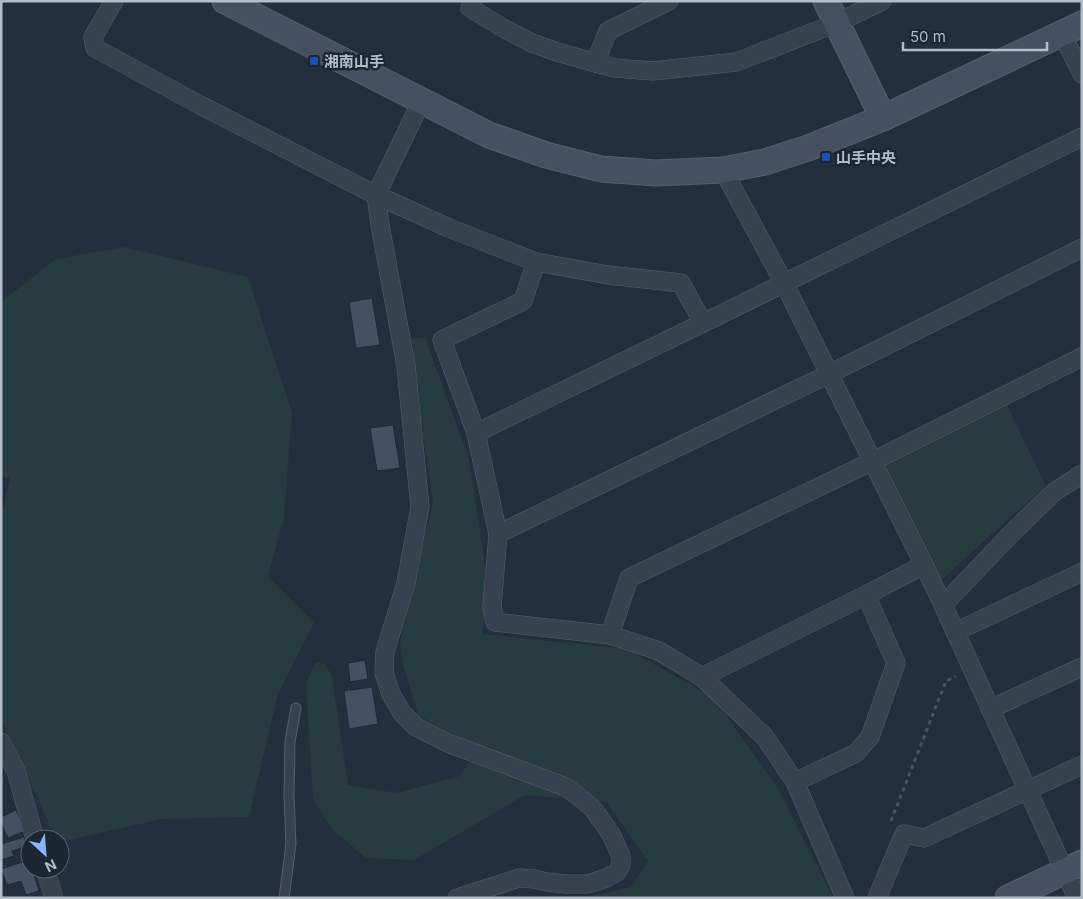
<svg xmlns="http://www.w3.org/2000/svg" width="1083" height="899" viewBox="0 0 1083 899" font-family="Inter,'Noto Sans JP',sans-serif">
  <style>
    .green { fill: #263c3f }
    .building { fill: #455162; stroke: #1f2835 }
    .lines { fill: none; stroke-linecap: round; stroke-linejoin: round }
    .lane-casing { stroke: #565f6c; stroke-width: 11 }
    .street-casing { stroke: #565f6c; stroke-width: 19 }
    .secondary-casing { stroke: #565f6c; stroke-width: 27 }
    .path { stroke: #44595c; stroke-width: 3; stroke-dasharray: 4 4; stroke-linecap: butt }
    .lane { stroke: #38414e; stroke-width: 9 }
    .street { stroke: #38414e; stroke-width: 18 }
    .secondary { stroke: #465061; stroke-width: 25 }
    .transit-dot { fill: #1a4fb4; stroke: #1d2633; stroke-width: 2 }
    .labels { text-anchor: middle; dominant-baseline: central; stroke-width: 5; stroke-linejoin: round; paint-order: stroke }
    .poi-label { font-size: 15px; font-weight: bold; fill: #b4bcc9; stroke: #1d2633; text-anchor: start }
  </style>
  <rect width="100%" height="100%" fill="#242f3e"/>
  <g class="green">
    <path d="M124 247 248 277 292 413 284 517 268 577 314 623 278 694 249 817 162 819 60 842V839H56L1 720V521L10 478 1 476V302L56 259Z"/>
    <path d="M425 337 469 459 490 598 482 634 627 649 714 698 779 790 833 898H582L631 887 648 861 606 802 525 795 414 860 366 858 331 828 313 799 306 683 316 662 325 664 332 676 348 785 397 793 460 776 468 764 473 745 419 716 404 669 400 643 433 503 409 339Z"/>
    <path d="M1006 403 1046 486 987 538 943 579 932 576 880 472 885 463Z"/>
  </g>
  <g class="building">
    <path d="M372 298 380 345 356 348 349 302Z"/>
    <path d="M393 425 400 468 377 471 370 428Z"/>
    <path d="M365 660 368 679 350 682 348 663Z"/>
    <path d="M372 687 378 724 349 729 344 691Z"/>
    <path d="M16 810 25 831 8 838 1 823V817Z"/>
    <path d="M24 837 27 846 12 851 14 856 1 860V844Z"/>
    <path d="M29 860 30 869H32L39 891 26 895 21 881 7 885 1 869Z"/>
  </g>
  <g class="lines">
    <g class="lane-casing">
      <path id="lane" d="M284 898 291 844 289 795 290 742 296 708"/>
    </g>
    <g class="street-casing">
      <g id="street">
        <path d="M114 1 93 37 95 48 200 105 376 195 449 228 536 262 608 275 681 283 703 323"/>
        <path d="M473 1 470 8 503 28 532 43 557 52 614 68 653 71 736 62 837 23 882 1"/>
        <path d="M1062 34 1082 74"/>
        <path d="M595 63 608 31 669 1"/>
        <path d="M421 102 376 195 380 225 406 366 420 507 406 583 385 652 384 673 391 694 402 713 416 727 450 744 566 787 583 800 594 810 611 834 621 856V865L617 872 606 878 588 884H565L547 882 534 879 519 878 457 898"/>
        <path d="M1082 137 703 323 476 433 498 534 829 374 1082 248"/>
        <path d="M723 170 784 283 924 565 943 605 1010 535 1054 492 1082 474"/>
        <path d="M476 433 442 340 523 301 536 262"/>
        <path d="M498 534 492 607 495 622 610 635 629 578 873 461 1082 357"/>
        <path d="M866 595 924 565"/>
        <path d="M943 605 1077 898"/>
        <path d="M955 632 1082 572"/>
        <path d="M610 635 659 651 702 677 765 737 795 782 845 898"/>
        <path d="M702 677 866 595 896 663 870 737 856 753 795 782"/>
        <path d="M990 709 1082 667"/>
        <path d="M1 742 16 771 35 839"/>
        <path d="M45 869 54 898"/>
        <path d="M877 898 904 834 924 838 1082 765"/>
      </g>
    </g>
    <g class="secondary-casing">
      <g id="secondary">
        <path d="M225 1 489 135 546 155 601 169 656 173 723 170 765 162 808 148 883 118 1082 24"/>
        <path d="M826 1 883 118"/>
        <path d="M1008 898 1082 863"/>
      </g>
    </g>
    <path class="path" d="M891 821 946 681 956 676"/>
    <use href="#lane" class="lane"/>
    <use href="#street" class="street"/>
    <use href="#secondary" class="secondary"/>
  </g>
  <g class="transit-dot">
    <rect x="309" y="56" width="10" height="10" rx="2.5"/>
    <rect x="821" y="152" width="10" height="10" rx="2.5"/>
  </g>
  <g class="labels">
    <g class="poi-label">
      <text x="324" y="61">湘南山手</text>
      <text x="836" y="157">山手中央</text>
    </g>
  </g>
  <rect width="1083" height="899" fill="none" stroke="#b4bcc9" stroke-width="5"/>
  <g transform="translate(45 854) rotate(154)"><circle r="24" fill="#1d2633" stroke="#59626f"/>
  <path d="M0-4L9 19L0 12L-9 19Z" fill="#8ab4f8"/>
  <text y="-8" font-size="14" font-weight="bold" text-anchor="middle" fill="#b4bcc9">N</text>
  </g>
  <path d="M903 42v8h144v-8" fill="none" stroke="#b4bcc9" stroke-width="2.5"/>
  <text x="910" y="42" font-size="15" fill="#b4bcc9" stroke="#1d2633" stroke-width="4" paint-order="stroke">50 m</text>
</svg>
